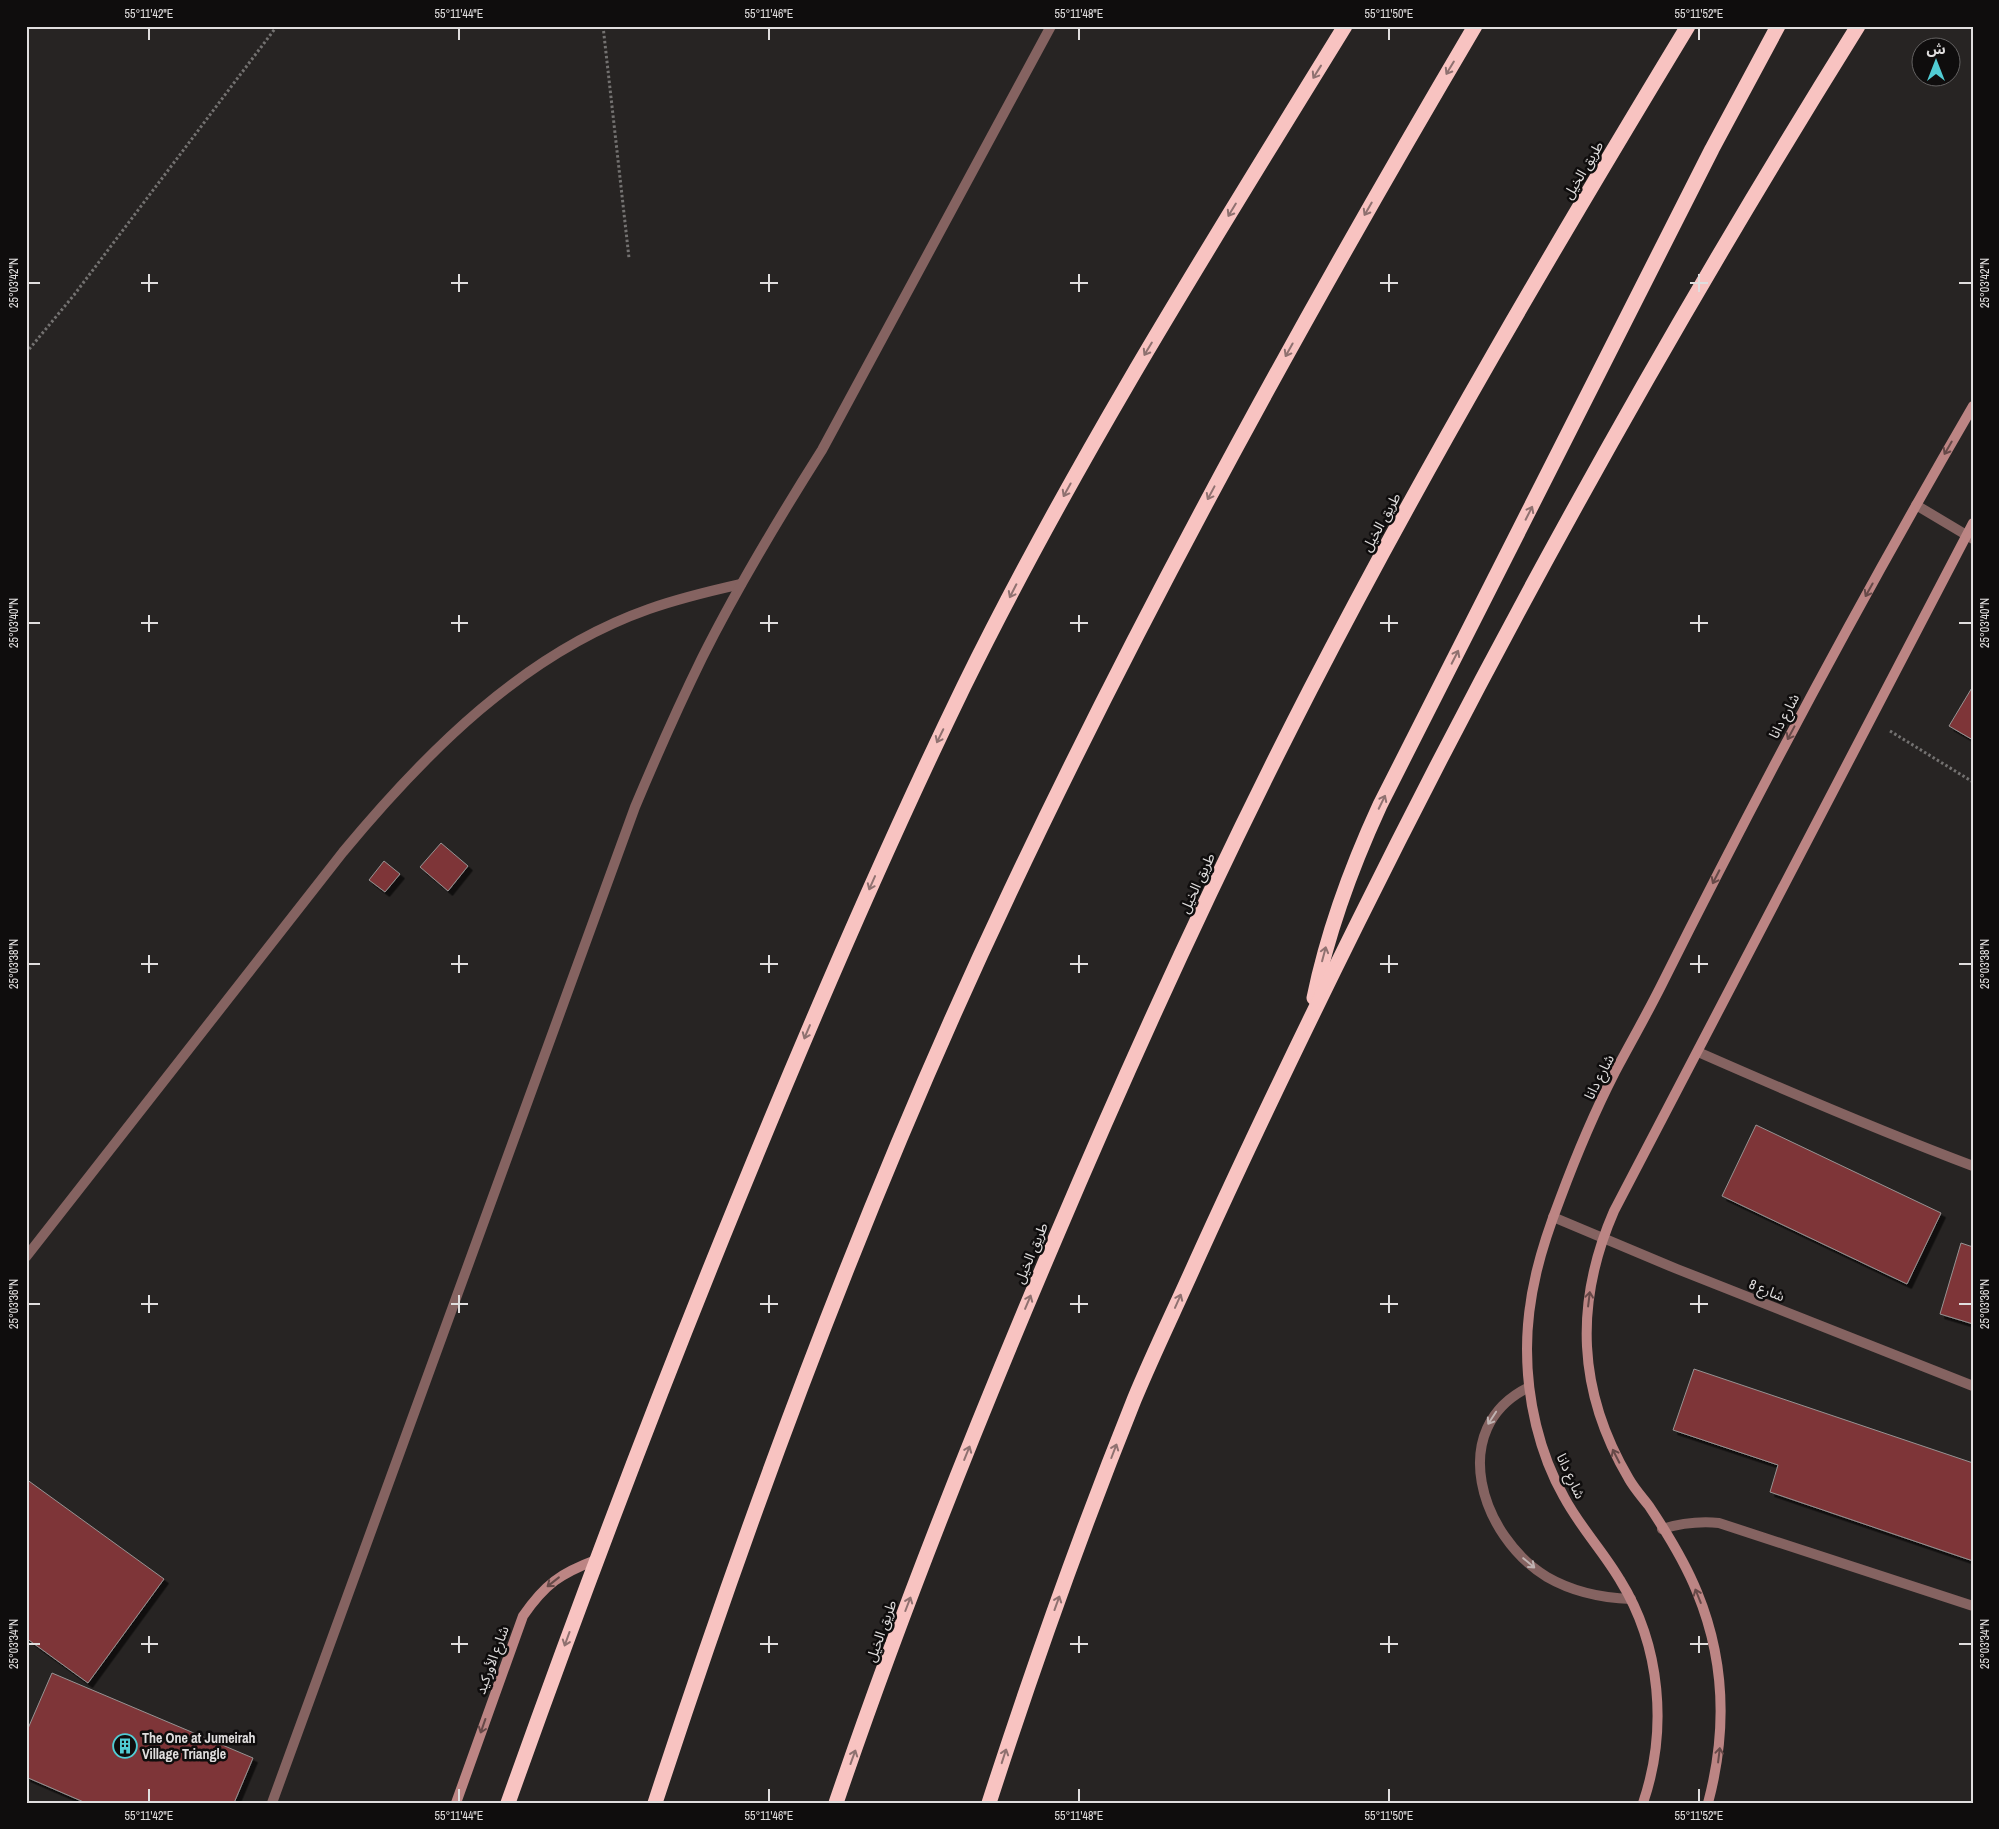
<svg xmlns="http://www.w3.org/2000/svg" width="1999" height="1829" viewBox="0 0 1999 1829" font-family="'Archivo Narrow','Noto Sans Arabic',sans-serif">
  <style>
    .building { fill: #7e3637; stroke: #979393; filter: url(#shadow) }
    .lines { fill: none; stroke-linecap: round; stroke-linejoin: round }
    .path { stroke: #747271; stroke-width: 3; stroke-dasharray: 2.5 2.5; stroke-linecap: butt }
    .lane { stroke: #856361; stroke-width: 10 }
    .street { stroke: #856361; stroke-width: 10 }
    .secondary { stroke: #bc8584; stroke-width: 10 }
    .highway { stroke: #f8c3c1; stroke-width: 15 }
    .oneway { stroke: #8f7170 }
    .oneway2 { stroke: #664948 }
    .oneway3 { stroke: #c0b3b2 }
    .ticks { fill: none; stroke: #e0dede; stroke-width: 2 }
    .labels { text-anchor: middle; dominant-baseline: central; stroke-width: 5; stroke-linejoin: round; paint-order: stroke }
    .street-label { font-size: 14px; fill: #e0dede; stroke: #0f0d0d }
    .poi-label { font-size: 14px; font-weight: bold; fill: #e0dede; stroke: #0f0d0d; text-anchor: start }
    .neatline { fill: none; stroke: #e0dede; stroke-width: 2 }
    .ticks-label { font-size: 12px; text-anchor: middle; fill: #e0dede }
  </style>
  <defs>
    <filter id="shadow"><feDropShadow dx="4.5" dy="4.5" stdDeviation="0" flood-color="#0009"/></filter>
  </defs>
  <rect width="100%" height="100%" fill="#272423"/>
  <g class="building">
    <path d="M1973 686V740L1949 726Z"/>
    <path d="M441 843 468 866 448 891 420 867Z"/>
    <path d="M384 861 400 874 385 892 369 880Z"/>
    <path d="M1756 1125 1941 1213 1907 1284 1722 1196Z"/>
    <path d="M1961 1243 1973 1247V1324L1940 1314Z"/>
    <path d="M1694 1369 1973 1463V1561L1770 1492 1778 1465 1673 1430Z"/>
    <path d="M26 1479 164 1579 88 1683 26 1638Z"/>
    <path d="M52 1673 253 1758 234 1803H86L26 1777V1733Z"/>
  </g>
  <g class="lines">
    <g class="path">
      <path d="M603 26 629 258"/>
      <path d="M26 353 74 295 277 26"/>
      <path d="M1890 731 1973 782"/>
    </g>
    <g class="lane">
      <path d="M1698 1052C1789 1092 1880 1131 1973 1166"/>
      <path d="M26 1257 343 852C426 752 524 653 649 609 680 598 710 591 741 584"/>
      <path d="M1529 1387C1445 1428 1481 1537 1547 1577 1573 1592 1602 1598 1631 1599"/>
      <path d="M1662 1529C1682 1523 1699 1521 1719 1523L1973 1606"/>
      <path d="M272 1803 635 807C656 757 678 707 702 658 738 586 779 518 822 450L1051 26"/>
    </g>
    <g class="street">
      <path d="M1916 505 1973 539"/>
      <path d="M1553 1217 1677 1269 1973 1386"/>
    </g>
    <g class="secondary">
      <path d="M456 1803 523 1616C545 1584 561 1573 596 1560"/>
      <path d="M1643 1803C1668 1730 1661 1646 1620 1580 1603 1551 1580 1527 1564 1497 1539 1453 1527 1399 1527 1349 1527 1296 1541 1248 1560 1199 1576 1156 1594 1113 1615 1072 1631 1042 1647 1014 1662 984 1760 788 1863 595 1973 406"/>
      <path d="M1708 1803C1727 1732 1725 1660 1697 1592 1685 1562 1667 1533 1649 1506 1642 1497 1634 1488 1629 1479 1577 1391 1574 1303 1614 1211L1973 523"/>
    </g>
    <g class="highway">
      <path d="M1314 998C1328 930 1351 868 1380 805L1712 149 1778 26"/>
      <path d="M508 1803C580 1601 656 1400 737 1202 808 1028 882 855 964 686 1076 458 1212 242 1345 26"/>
      <path d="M655 1803C756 1494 870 1188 1009 894 1149 597 1308 309 1475 26"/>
      <path d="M836 1803C901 1612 976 1424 1055 1239 1134 1053 1218 869 1310 690 1427 463 1556 244 1688 26"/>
      <path d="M989 1803C1033 1667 1081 1532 1134 1400 1153 1354 1175 1309 1195 1264 1247 1149 1302 1035 1358 922 1510 615 1677 316 1858 26"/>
    </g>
  </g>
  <defs><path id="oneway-shaft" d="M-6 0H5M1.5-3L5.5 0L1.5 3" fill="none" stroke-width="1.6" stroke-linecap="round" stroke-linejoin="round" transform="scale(1.25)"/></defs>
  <g class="oneway">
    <use href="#oneway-shaft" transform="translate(1450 68) rotate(121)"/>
    <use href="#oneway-shaft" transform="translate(1317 72) rotate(122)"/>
    <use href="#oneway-shaft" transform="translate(1368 209) rotate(120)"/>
    <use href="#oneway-shaft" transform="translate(1232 210) rotate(121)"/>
    <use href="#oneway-shaft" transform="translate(1148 349) rotate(121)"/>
    <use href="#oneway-shaft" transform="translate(1289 350) rotate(119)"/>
    <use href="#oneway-shaft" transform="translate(1067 490) rotate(119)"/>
    <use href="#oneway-shaft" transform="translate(1211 493) rotate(118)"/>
    <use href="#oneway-shaft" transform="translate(1529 513) rotate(-63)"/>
    <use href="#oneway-shaft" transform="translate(1013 591) rotate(117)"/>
    <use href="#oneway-shaft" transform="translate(1455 657) rotate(-63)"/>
    <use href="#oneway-shaft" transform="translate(940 736) rotate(116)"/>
    <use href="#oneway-shaft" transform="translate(1382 802) rotate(-64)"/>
    <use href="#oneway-shaft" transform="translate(872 883) rotate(114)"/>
    <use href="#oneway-shaft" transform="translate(1324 954) rotate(-75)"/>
    <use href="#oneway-shaft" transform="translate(807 1032) rotate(113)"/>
    <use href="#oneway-shaft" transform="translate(1178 1301) rotate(-66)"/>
    <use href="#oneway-shaft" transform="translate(1028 1302) rotate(-67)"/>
    <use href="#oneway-shaft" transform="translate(1114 1451) rotate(-69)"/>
    <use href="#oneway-shaft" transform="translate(967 1453) rotate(-68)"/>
    <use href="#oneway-shaft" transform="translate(1057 1603) rotate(-70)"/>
    <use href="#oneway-shaft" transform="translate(908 1604) rotate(-69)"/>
    <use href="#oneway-shaft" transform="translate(567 1639) rotate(110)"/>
    <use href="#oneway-shaft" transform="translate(1004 1756) rotate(-72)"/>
    <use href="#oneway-shaft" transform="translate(853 1757) rotate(-70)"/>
  </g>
  <g class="oneway2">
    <use href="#oneway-shaft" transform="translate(1948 448) rotate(120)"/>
    <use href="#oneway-shaft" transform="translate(1869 590) rotate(119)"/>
    <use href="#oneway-shaft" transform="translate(1791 733) rotate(118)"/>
    <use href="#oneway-shaft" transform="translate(1716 877) rotate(117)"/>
    <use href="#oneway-shaft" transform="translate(1589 1299) rotate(-83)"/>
    <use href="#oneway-shaft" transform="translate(1616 1456) rotate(-117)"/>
    <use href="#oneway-shaft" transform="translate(553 1582) rotate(142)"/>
    <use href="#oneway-shaft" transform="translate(1698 1596) rotate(-112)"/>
    <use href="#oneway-shaft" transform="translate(483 1726) rotate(109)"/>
    <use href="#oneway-shaft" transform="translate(1719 1755) rotate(-83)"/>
  </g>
  <g class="oneway3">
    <use href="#oneway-shaft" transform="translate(1492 1418) rotate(123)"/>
    <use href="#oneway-shaft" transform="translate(1529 1563) rotate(40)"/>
  </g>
  <path class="ticks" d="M149 28V40M459 28V40M769 28V40M1079 28V40M1389 28V40M1699 28V40M149 274V292M459 274V292M769 274V292M1079 274V292M1389 274V292M1699 274V292M28 283H40M141 283H158M451 283H468M760 283H778M1070 283H1088M1380 283H1398M1690 283H1708M1959 283H1972M149 615V632M459 615V632M769 615V632M1079 615V632M1389 615V632M1699 615V632M28 623H40M141 623H158M451 623H468M760 623H778M1070 623H1088M1380 623H1398M1690 623H1708M1959 623H1972M149 955V973M459 955V973M769 955V973M1079 955V973M1389 955V973M1699 955V973M28 964H40M141 964H158M451 964H468M760 964H778M1070 964H1088M1380 964H1398M1690 964H1708M1959 964H1972M149 1295V1313M459 1295V1313M769 1295V1313M1079 1295V1313M1389 1295V1313M1699 1295V1313M28 1304H40M141 1304H158M451 1304H468M760 1304H778M1070 1304H1088M1380 1304H1398M1690 1304H1708M1959 1304H1972M149 1636V1653M459 1636V1653M769 1636V1653M1079 1636V1653M1389 1636V1653M1699 1636V1653M28 1644H40M141 1644H158M451 1644H468M760 1644H778M1070 1644H1088M1380 1644H1398M1690 1644H1708M1959 1644H1972M149 1789V1802M459 1789V1802M769 1789V1802M1079 1789V1802M1389 1789V1802M1699 1789V1802"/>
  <defs>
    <g id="building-ring" transform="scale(1.25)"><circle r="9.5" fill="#0f0d0d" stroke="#51ccd4" stroke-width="1.5"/><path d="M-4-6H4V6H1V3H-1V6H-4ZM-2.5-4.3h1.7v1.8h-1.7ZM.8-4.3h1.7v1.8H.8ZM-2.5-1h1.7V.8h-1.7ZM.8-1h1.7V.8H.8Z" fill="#51ccd4"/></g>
  </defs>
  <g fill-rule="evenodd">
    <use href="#building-ring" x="125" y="1746"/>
  </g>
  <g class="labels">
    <g class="street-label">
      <text transform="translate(1583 170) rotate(-59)">طريق الخيل</text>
      <text transform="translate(1381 522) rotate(-61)">طريق الخيل</text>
      <text transform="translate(1784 716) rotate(-62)">شارع دانا</text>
      <text transform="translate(1197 883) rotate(-65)">طريق الخيل</text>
      <text transform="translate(1599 1077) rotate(-63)">شارع دانا</text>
      <text transform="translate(1031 1253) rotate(-67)">طريق الخيل</text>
      <text transform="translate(1767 1290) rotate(22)">شارع 8</text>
      <text transform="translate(1571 1476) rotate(65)">شارع دانا</text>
      <text transform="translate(881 1631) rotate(-70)">طريق الخيل</text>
      <text transform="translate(492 1660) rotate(-70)">شارع الأوركيد</text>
    </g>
    <g class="poi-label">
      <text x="142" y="1738">The One at Jumeirah<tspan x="142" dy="16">Village Triangle</tspan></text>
    </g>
  </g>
  <rect width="1999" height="1829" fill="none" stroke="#0f0d0d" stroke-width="55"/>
  <g transform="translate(1936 62)"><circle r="24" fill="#0f0d0d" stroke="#636161"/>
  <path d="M0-4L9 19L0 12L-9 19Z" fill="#51ccd4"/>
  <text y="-8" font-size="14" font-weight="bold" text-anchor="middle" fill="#e0dede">ش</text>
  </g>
  <rect x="28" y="28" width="1944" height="1774" class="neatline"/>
  <g class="ticks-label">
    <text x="149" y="18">55°11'42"E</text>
    <text x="459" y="18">55°11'44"E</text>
    <text x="769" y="18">55°11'46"E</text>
    <text x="1079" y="18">55°11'48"E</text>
    <text x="1389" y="18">55°11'50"E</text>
    <text x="1699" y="18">55°11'52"E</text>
    <text transform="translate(14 283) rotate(-90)" y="4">25°03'42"N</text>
    <text transform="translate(1985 283) rotate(-90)" y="4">25°03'42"N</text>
    <text transform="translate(14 623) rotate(-90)" y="4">25°03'40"N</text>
    <text transform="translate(1985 623) rotate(-90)" y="4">25°03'40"N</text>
    <text transform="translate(14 964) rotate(-90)" y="4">25°03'38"N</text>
    <text transform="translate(1985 964) rotate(-90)" y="4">25°03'38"N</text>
    <text transform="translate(14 1304) rotate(-90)" y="4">25°03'36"N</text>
    <text transform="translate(1985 1304) rotate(-90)" y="4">25°03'36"N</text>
    <text transform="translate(14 1644) rotate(-90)" y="4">25°03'34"N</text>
    <text transform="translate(1985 1644) rotate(-90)" y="4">25°03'34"N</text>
    <text x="149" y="1820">55°11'42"E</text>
    <text x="459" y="1820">55°11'44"E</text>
    <text x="769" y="1820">55°11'46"E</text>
    <text x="1079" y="1820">55°11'48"E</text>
    <text x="1389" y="1820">55°11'50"E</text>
    <text x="1699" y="1820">55°11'52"E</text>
  </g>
</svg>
